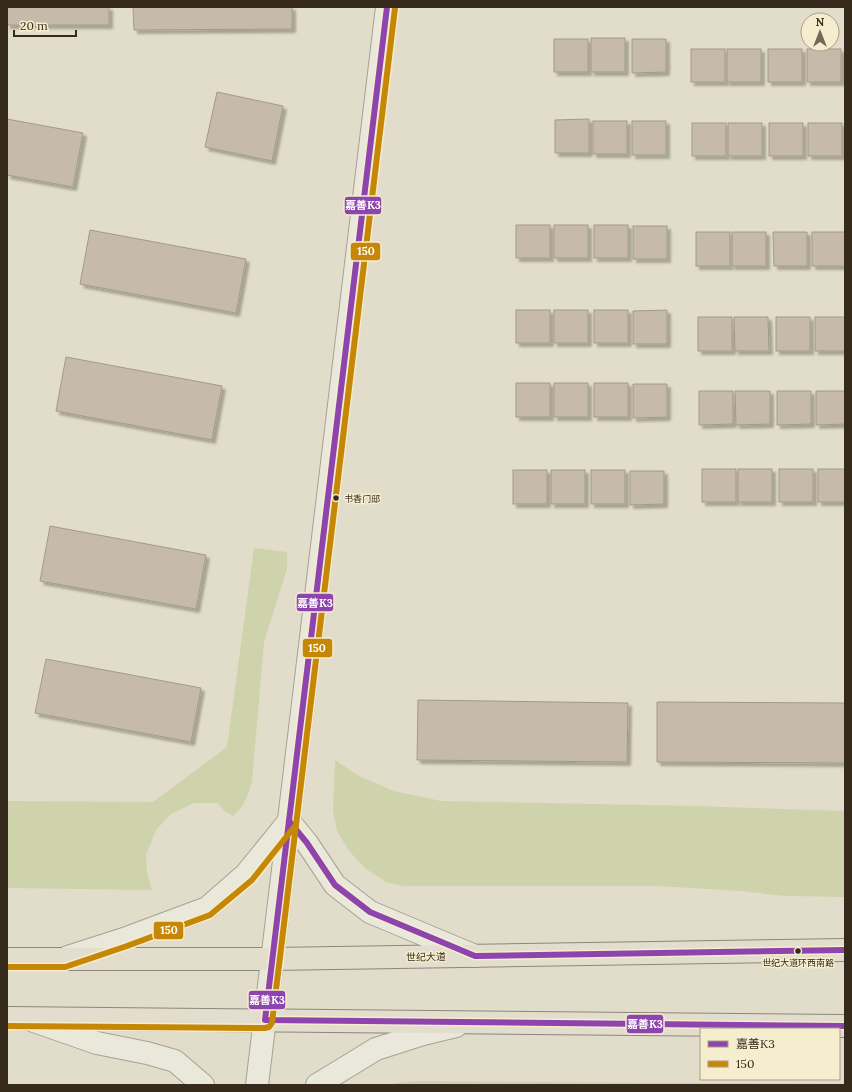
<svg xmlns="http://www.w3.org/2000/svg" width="852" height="1092" viewBox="0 0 852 1092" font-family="Lora,'Noto Sans SC',serif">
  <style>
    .green { fill: #cfd3ac }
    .building { fill: #c6bbab; stroke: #a2998a; filter: url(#shadow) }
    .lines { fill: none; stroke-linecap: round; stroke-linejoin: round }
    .minor-casing { stroke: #a7a193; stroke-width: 24 }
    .major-casing { stroke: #8c877a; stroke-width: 24 }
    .minor { stroke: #eae7db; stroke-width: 22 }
    .major { stroke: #e2ddcd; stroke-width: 22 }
    .bus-1-casing { stroke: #f5edce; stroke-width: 9 }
    .bus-2-casing { stroke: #f5edce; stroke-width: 9 }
    .bus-1 { stroke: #8e44ad; stroke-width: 6 }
    .bus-2 { stroke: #c68707; stroke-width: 6 }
    .bus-dot { fill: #352a1c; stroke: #f5edce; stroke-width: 1.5 }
    .labels { text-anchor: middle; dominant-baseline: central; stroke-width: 3; stroke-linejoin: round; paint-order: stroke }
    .bus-label { font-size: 9px; fill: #352a1c; stroke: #f5edce; text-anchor: start }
    .street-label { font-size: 10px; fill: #352a1c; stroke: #f5edce }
    .line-badge { stroke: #f5edce; stroke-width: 1.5 }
    .badge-label { font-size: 11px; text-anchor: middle; font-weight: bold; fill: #fff }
  </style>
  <defs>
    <filter id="shadow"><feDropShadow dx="3.5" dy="3.5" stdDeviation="1" flood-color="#0004"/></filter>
  </defs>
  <rect width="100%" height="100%" fill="#e2ddca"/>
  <g class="green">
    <path d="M254 548 287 552V569L264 642 252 782C248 796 244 807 233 816L226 812 217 803H194L171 814 156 830 146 855 147 872 152 890 7 888V801L153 802 227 747Z"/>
    <path d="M335 760 359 776 394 791 441 801 695 806 845 811V897L785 896 741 891 657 886H402L386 882 366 869 349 851 337 831 333 811Z"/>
    <path d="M416 1081 845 1084V1085H385L396 1083Z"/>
  </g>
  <g class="building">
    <rect x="7" y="7" width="102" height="18"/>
    <path d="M133 7H292V29L134 30Z"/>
    <rect x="591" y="38" width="34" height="34"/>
    <rect x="554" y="39" width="34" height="33"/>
    <path d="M632 39H666V72L632 73Z"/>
    <rect x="691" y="49" width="34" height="33"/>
    <rect x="727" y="49" width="34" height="33"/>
    <rect x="768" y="49" width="34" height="33"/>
    <rect x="807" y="49" width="34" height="33"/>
    <path d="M217 92 283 106 272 161 205 147Z"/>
    <path d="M7 119 83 133 73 187 7 175Z"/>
    <path d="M589 119V153H555V120Z"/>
    <rect x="593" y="121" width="34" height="33"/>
    <rect x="632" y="121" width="34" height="34"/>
    <rect x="692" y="123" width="34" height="33"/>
    <rect x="728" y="123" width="34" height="33"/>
    <rect x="769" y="123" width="34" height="33"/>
    <rect x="808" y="123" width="34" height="33"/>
    <rect x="516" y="225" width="34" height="33"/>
    <rect x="554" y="225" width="34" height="33"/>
    <rect x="594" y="225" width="34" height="33"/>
    <rect x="633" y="226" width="34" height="33"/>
    <path d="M90 230 246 259 236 313 80 284Z"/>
    <rect x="696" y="232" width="34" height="34"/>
    <rect x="732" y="232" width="34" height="34"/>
    <path d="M773 232H807V266H774Z"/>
    <rect x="812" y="232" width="33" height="34"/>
    <rect x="516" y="310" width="34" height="33"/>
    <rect x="554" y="310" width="34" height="33"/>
    <rect x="594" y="310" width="34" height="33"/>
    <path d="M667 310V344H633V311Z"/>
    <rect x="698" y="317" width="34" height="34"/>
    <path d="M734 317H768L769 351H735Z"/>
    <rect x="776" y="317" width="34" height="34"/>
    <rect x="815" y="317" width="30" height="34"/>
    <path d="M66 357 222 386 212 440 56 411Z"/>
    <rect x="516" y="383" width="34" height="34"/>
    <rect x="554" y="383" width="34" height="34"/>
    <rect x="594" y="383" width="34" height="34"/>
    <path d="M633 384H667V417L633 418Z"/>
    <path d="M699 391H733V424L699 425Z"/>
    <path d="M735 391H770V424L736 425Z"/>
    <path d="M777 391H811V424L777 425Z"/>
    <path d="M816 391H845V424L816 425Z"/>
    <rect x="702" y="469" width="34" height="33"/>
    <rect x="738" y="469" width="34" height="33"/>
    <rect x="779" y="469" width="34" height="33"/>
    <rect x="818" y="469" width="27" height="33"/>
    <rect x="513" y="470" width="34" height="34"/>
    <rect x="551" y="470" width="34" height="34"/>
    <rect x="591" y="470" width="34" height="34"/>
    <path d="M630 471H664V504L630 505Z"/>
    <path d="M50 526 206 555 196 609 40 581Z"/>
    <path d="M46 659 201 688 191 742 35 713Z"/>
    <path d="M418 700 628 703 627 762 417 760Z"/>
    <path d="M657 702 845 703V763L657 762Z"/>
  </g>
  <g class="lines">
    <g class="minor-casing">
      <g id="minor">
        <path d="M289 821 307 843 335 885 370 912 475 956"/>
        <path d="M68 957 124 939 207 908 246 874 289 821"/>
        <path d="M31 1020 97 1043 147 1053 175 1061 203 1085"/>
        <path d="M257 1085 387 7"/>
        <path d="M317 1085 376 1049 423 1034 456 1026"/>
      </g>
    </g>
    <g class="major-casing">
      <g id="major">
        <path d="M7 959H272L845 950"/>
        <path d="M7 1018 845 1026"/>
      </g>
    </g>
    <use href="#minor" class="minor"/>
    <use href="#major" class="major"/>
    <g class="bus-1-casing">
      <g id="bus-1">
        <path d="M387 7 265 1020 845 1026"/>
        <path d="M289 821 307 843 335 885 370 912 475 956 845 950"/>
      </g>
    </g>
    <g class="bus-2-casing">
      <g id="bus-2">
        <path d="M7 967H65L127 946 210 915 252 880 295 826"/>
        <path d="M7 1026 265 1028 269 1027 272 1023 395 8"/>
      </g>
    </g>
    <use href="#bus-1" class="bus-1"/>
    <use href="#bus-2" class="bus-2"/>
  </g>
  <g class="bus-dot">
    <circle cx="336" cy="498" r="3.5"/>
    <circle cx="798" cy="951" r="3.5"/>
  </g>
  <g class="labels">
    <g class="bus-label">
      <text x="344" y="498">书香门邸</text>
      <text x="798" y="962" text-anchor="middle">世纪大道环西南路</text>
    </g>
    <g class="street-label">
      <text transform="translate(426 957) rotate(-1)">世纪大道</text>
    </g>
  </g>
  <g class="line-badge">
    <rect x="344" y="196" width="38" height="19" rx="4" fill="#8e44ad"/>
    <rect x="350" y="242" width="31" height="19" rx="4" fill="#c68707"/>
    <rect x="296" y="593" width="38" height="19" rx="4" fill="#8e44ad"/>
    <rect x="302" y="638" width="31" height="20" rx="4" fill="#c68707"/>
    <rect x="153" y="921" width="31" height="19" rx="4" fill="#c68707"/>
    <rect x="248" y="990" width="38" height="20" rx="4" fill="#8e44ad"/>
    <rect x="626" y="1014" width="38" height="20" rx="4" fill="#8e44ad"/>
  </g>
  <g class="badge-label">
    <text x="363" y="209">嘉善K3</text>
    <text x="366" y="255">150</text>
    <text x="315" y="607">嘉善K3</text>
    <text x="317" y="652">150</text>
    <text x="169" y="934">150</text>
    <text x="267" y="1004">嘉善K3</text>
    <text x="645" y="1028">嘉善K3</text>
  </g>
  <rect width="852" height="1092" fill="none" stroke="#352a1c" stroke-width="16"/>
  <rect x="700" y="1028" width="140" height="52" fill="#f5edce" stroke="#a89f87"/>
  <rect x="708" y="1041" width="20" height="6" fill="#8e44ad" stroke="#a89f87"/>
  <text x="736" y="1048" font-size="12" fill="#352a1c">嘉善K3</text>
  <rect x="708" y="1061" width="20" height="6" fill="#c68707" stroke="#a89f87"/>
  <text x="736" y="1068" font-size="12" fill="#352a1c">150</text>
  <g transform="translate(820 32)"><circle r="19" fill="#f5edce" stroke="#a89f87"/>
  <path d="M0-3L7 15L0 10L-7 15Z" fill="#726959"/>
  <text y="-6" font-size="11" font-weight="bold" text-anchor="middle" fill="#352a1c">N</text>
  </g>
  <path d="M14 30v6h62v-6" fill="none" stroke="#352a1c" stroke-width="2"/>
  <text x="20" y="30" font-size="12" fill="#352a1c" stroke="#f5edce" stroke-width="3" paint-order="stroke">20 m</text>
</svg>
